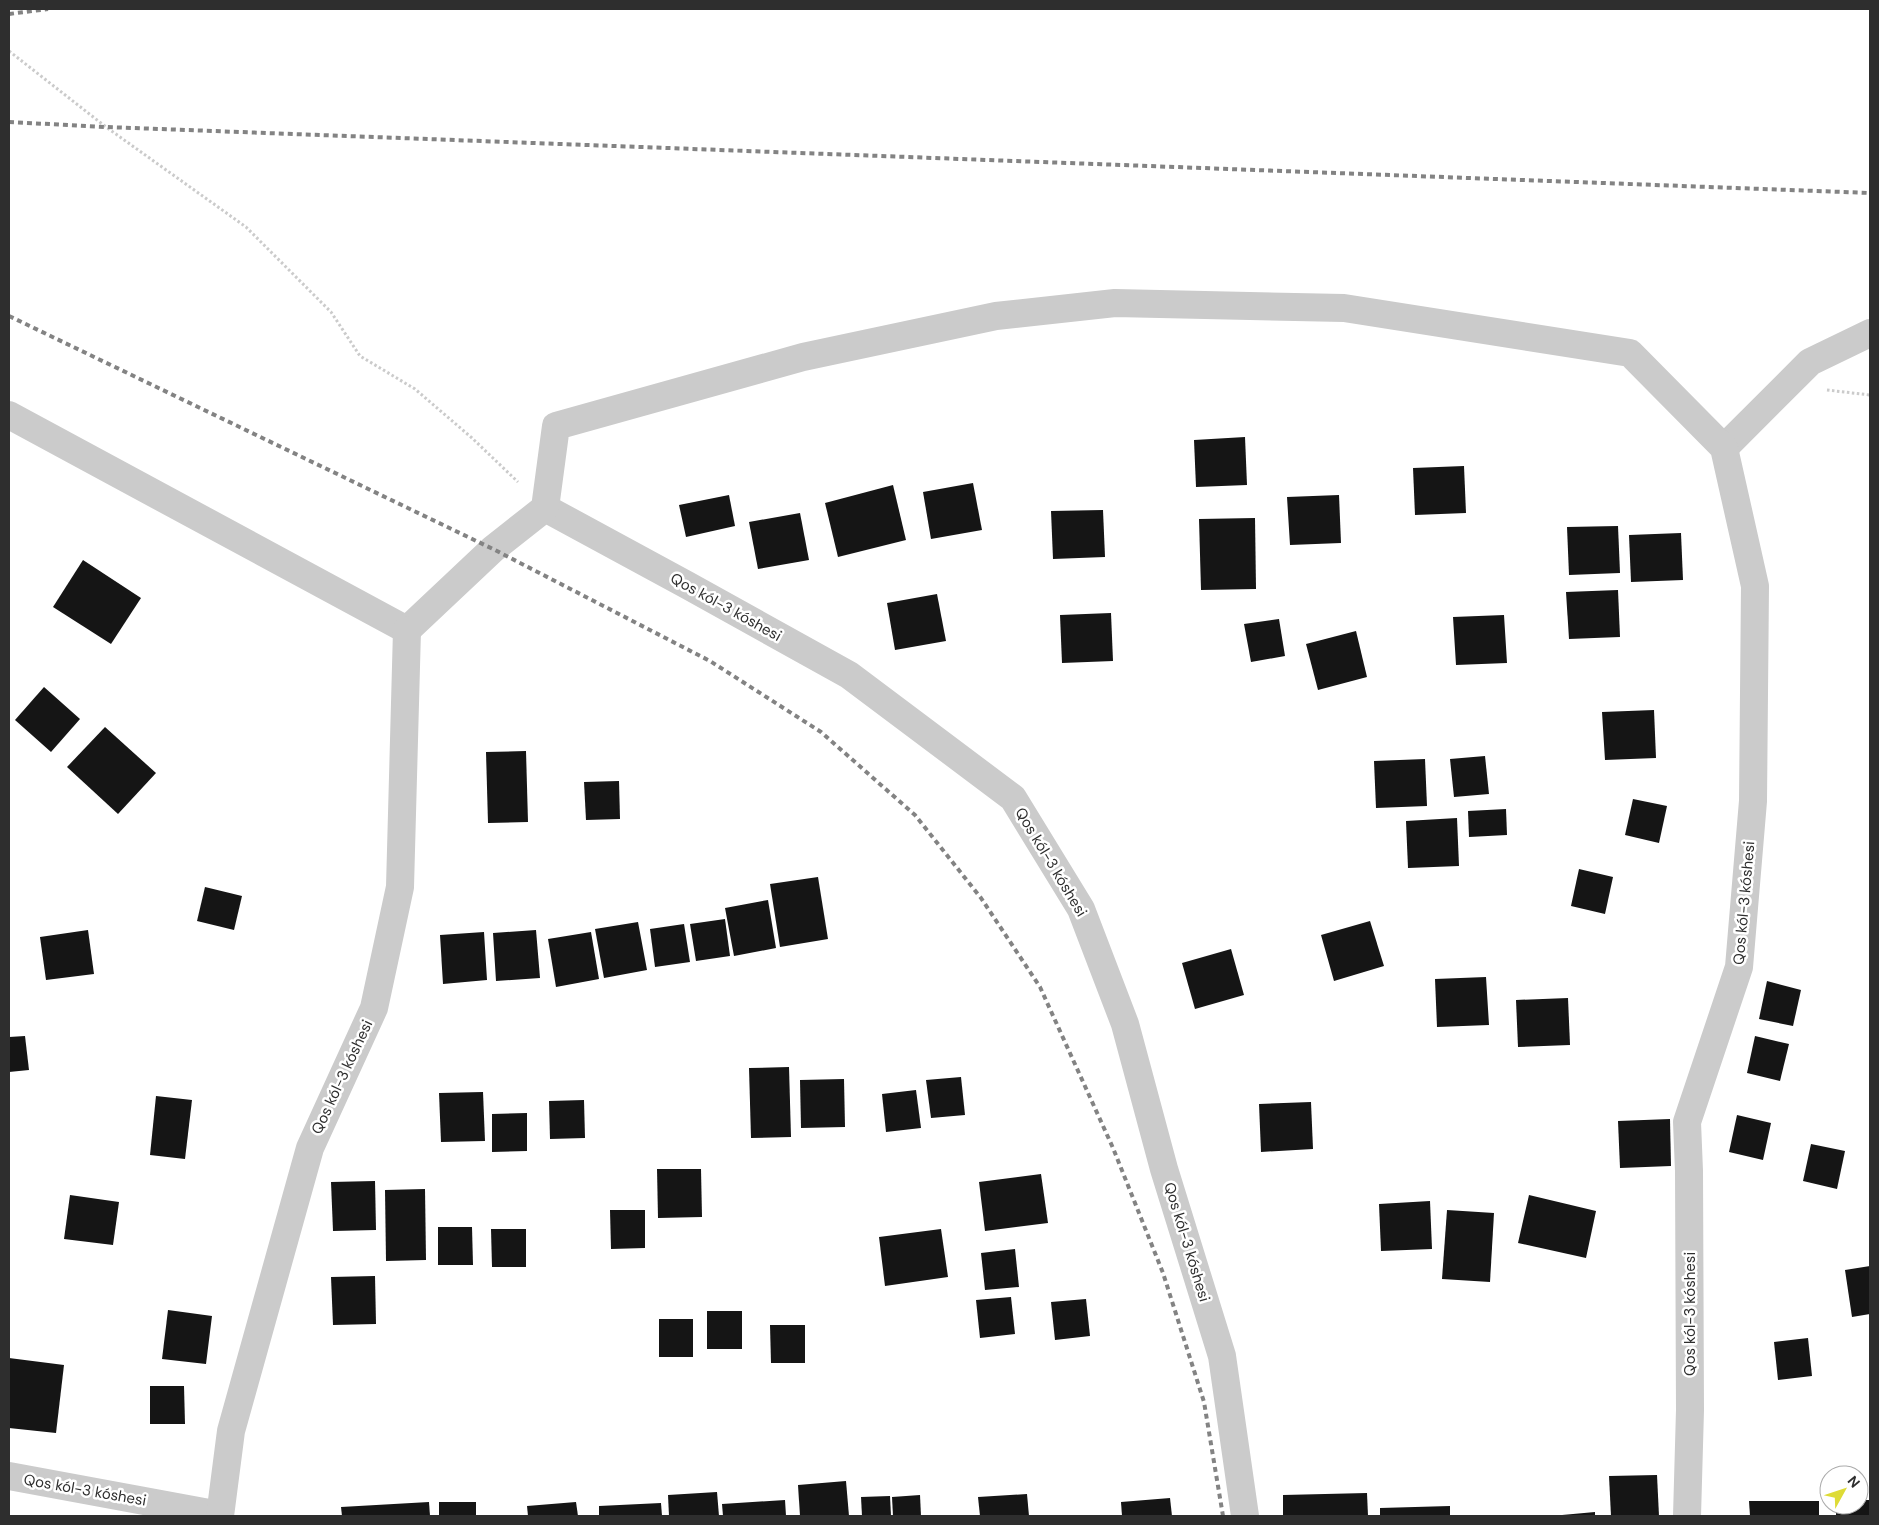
<svg xmlns="http://www.w3.org/2000/svg" width="1879" height="1525" viewBox="0 0 1879 1525" font-family="'DM Sans',sans-serif">
  <style>
    .building { fill: #151515 }
    .lines { fill: none; stroke-linecap: round; stroke-linejoin: round }
    .path { stroke: #cbcbcb; stroke-width: 3; stroke-dasharray: 2.5 2.5; stroke-linecap: butt }
    .street { stroke: #cbcbcb; stroke-width: 28 }
    .rail { stroke: #838383; stroke-width: 4; stroke-dasharray: 5 4; stroke-linecap: butt }
    .labels { text-anchor: middle; dominant-baseline: central; stroke-width: 5; stroke-linejoin: round; paint-order: stroke }
    .street-label { font-size: 15px; fill: #2e2e2e; stroke: #fff }
  </style>
  <rect width="100%" height="100%" fill="#fff"/>
  <g class="building">
    <path d="M1245 437 1247 485 1196 487 1194 440Z"/>
    <path d="M1464 466 1466 513 1415 515 1413 468Z"/>
    <path d="M973 483 982 530 931 539 923 492Z"/>
    <path d="M893 485 906 540 838 557 825 503Z"/>
    <path d="M729 495 735 526 686 537 679 505Z"/>
    <path d="M1339 495 1341 543 1290 545 1287 497Z"/>
    <path d="M1103 510 1105 557 1053 559 1051 511Z"/>
    <path d="M800 513 809 560 758 569 749 522Z"/>
    <path d="M1255 518 1256 589 1201 590 1199 519Z"/>
    <path d="M1618 526 1620 573 1569 575 1567 527Z"/>
    <path d="M1681 533 1683 580 1631 582 1629 535Z"/>
    <path d="M83 560 141 598 111 644 53 607Z"/>
    <path d="M1618 590 1620 637 1569 639 1566 592Z"/>
    <path d="M937 594 946 641 895 650 887 603Z"/>
    <path d="M1111 613 1113 661 1062 663 1060 615Z"/>
    <path d="M1504 615 1507 663 1456 665 1453 617Z"/>
    <path d="M1279 619 1285 656 1251 662 1244 624Z"/>
    <path d="M1356 631 1367 677 1318 690 1306 644Z"/>
    <path d="M44 687 80 719 51 752 15 720Z"/>
    <path d="M1654 710 1656 758 1605 760 1602 712Z"/>
    <path d="M105 727 156 773 118 814 67 767Z"/>
    <path d="M526 751 528 822 488 823 486 752Z"/>
    <path d="M1485 756 1489 794 1454 797 1450 759Z"/>
    <path d="M1425 759 1427 806 1376 808 1374 761Z"/>
    <path d="M619 781 620 819 586 820 584 782Z"/>
    <path d="M1633 799 1667 806 1659 843 1625 835Z"/>
    <path d="M1506 809 1507 835 1469 837 1468 811Z"/>
    <path d="M1457 818 1459 866 1408 868 1406 821Z"/>
    <path d="M1579 869 1613 877 1605 914 1571 906Z"/>
    <path d="M818 877 828 939 780 947 770 884Z"/>
    <path d="M205 887 242 896 234 930 197 921Z"/>
    <path d="M768 900 776 948 734 956 725 908Z"/>
    <path d="M725 919 730 956 696 961 690 924Z"/>
    <path d="M1370 921 1384 966 1334 981 1321 935Z"/>
    <path d="M638 922 647 970 604 978 595 929Z"/>
    <path d="M684 924 690 962 655 967 650 929Z"/>
    <path d="M88 930 94 974 46 980 40 937Z"/>
    <path d="M536 930 540 978 496 981 493 933Z"/>
    <path d="M484 932 487 980 443 984 440 935Z"/>
    <path d="M591 932 599 979 556 987 548 939Z"/>
    <path d="M1231 949 1244 995 1195 1009 1182 963Z"/>
    <path d="M1486 977 1489 1025 1437 1027 1435 979Z"/>
    <path d="M1767 981 1801 990 1793 1026 1759 1019Z"/>
    <path d="M1568 998 1570 1045 1518 1047 1516 1000Z"/>
    <path d="M25 1036 29 1070 9 1072V1037Z"/>
    <path d="M1755 1036 1789 1044 1780 1081 1747 1073Z"/>
    <path d="M789 1067 791 1137 751 1138 749 1068Z"/>
    <path d="M961 1077 965 1115 931 1118 926 1080Z"/>
    <path d="M844 1079 845 1127 801 1128 800 1080Z"/>
    <path d="M916 1090 921 1128 886 1132 882 1094Z"/>
    <path d="M483 1092 485 1141 441 1142 439 1093Z"/>
    <path d="M156 1096 192 1100 185 1159 150 1155Z"/>
    <path d="M584 1100 585 1138 550 1139 549 1101Z"/>
    <path d="M1311 1102 1313 1149 1261 1152 1259 1104Z"/>
    <path d="M527 1113V1151L492 1152V1114Z"/>
    <path d="M1737 1115 1771 1123 1763 1160 1729 1152Z"/>
    <path d="M1670 1119 1671 1166 1620 1168 1618 1121Z"/>
    <path d="M1811 1144 1845 1151 1837 1189 1803 1181Z"/>
    <path d="M657 1169H701L702 1217 658 1218Z"/>
    <path d="M1041 1174 1048 1223 985 1231 979 1182Z"/>
    <path d="M375 1181 376 1230 333 1231 331 1182Z"/>
    <path d="M425 1189 426 1260 386 1261 385 1190Z"/>
    <path d="M70 1195 119 1202 113 1245 64 1239Z"/>
    <path d="M1529 1195 1596 1211 1586 1258 1518 1243Z"/>
    <path d="M1430 1201 1432 1249 1381 1251 1379 1204Z"/>
    <path d="M610 1210H645V1248L611 1249Z"/>
    <path d="M1447 1210 1494 1213 1490 1282 1442 1279Z"/>
    <path d="M438 1227H472L473 1265H438Z"/>
    <path d="M491 1229H526V1267H492Z"/>
    <path d="M941 1229 948 1277 885 1286 879 1237Z"/>
    <path d="M1015 1249 1019 1287 985 1290 981 1253Z"/>
    <path d="M1870 1266V1314L1852 1317 1845 1270Z"/>
    <path d="M375 1276 376 1324 333 1325 331 1277Z"/>
    <path d="M1011 1297 1015 1334 980 1338 976 1300Z"/>
    <path d="M1086 1299 1090 1336 1055 1340 1051 1302Z"/>
    <path d="M168 1310 212 1316 206 1364 162 1359Z"/>
    <rect x="707" y="1311" width="35" height="38"/>
    <rect x="659" y="1319" width="34" height="38"/>
    <path d="M770 1325H805V1363H771Z"/>
    <path d="M1808 1338 1812 1376 1778 1380 1774 1342Z"/>
    <path d="M9 1358 64 1365 56 1433 9 1428Z"/>
    <path d="M150 1386H184L185 1424H150Z"/>
    <path d="M1657 1475 1659 1516H1611L1609 1476Z"/>
    <path d="M846 1481 849 1516H800L798 1485Z"/>
    <path d="M717 1492 719 1516H669L668 1495Z"/>
    <path d="M1367 1493 1368 1516H1283V1495Z"/>
    <path d="M1027 1494 1029 1516H980L978 1497Z"/>
    <path d="M920 1495 921 1516H893L892 1497Z"/>
    <path d="M890 1496 891 1516H862L861 1497Z"/>
    <path d="M1170 1498 1172 1516H1122L1121 1502Z"/>
    <path d="M785 1500 786 1516H723L722 1504Z"/>
    <path d="M1859 1500H1870V1516H1836V1505H1859Z"/>
    <path d="M1749 1501H1819V1516H1750Z"/>
    <path d="M429 1502 430 1516H342L341 1507Z"/>
    <rect x="439" y="1502" width="37" height="14"/>
    <path d="M576 1502 578 1516H528L527 1506Z"/>
    <path d="M661 1503 662 1516H599V1506Z"/>
    <path d="M1450 1506V1516H1380V1508Z"/>
    <path d="M1595 1512V1516H1562V1515Z"/>
  </g>
  <g class="lines">
    <g class="path">
      <path d="M9 51 106 127 246 227 331 312 360 356 415 389 472 438 518 482"/>
      <path d="M1827 390 1870 395"/>
    </g>
    <g class="street">
      <path d="M9 415 407 630"/>
      <path d="M1724 448 1810 362 1870 333"/>
      <path d="M545 508 687 585 849 675 1013 798 1081 909 1125 1024 1164 1169 1222 1356 1245 1516"/>
      <path d="M407 630 493 549 545 508 556 426 803 357 996 316 1115 303 1344 308 1630 353 1724 448 1755 586 1753 801 1739 967 1687 1122 1689 1171 1690 1410 1687 1516"/>
      <path d="M9 1476 220 1515"/>
      <path d="M220 1516 231 1431 310 1148 374 1008 400 887 407 630"/>
    </g>
    <g class="rail">
      <path d="M9 14 48 9"/>
      <path d="M9 122 106 127 1870 193"/>
      <path d="M9 316 493 549 710 661 821 732 915 815 981 898 1040 987 1113 1148 1163 1273 1204 1402 1223 1516"/>
    </g>
  </g>
  <g class="labels">
    <g class="street-label">
      <text transform="translate(726 607) rotate(29)">Qos kól-3 kóshesi</text>
      <text transform="translate(1051 862) rotate(59)">Qos kól-3 kóshesi</text>
      <text transform="translate(1744 903) rotate(-85)">Qos kól-3 kóshesi</text>
      <text transform="translate(342 1077) rotate(-65)">Qos kól-3 kóshesi</text>
      <text transform="translate(1187 1242) rotate(73)">Qos kól-3 kóshesi</text>
      <text transform="translate(1690 1314) rotate(-90)">Qos kól-3 kóshesi</text>
      <text transform="translate(85 1490) rotate(10)">Qos kól-3 kóshesi</text>
    </g>
  </g>
  <rect width="1879" height="1525" fill="none" stroke="#2e2e2e" stroke-width="20"/>
  <g transform="translate(1844 1490) rotate(50)"><circle r="24" fill="#ffffff" stroke="#ababab"/>
  <path d="M0-4L9 19L0 12L-9 19Z" fill="#dedb36"/>
  <text y="-8" font-size="14" font-weight="bold" text-anchor="middle" fill="#2e2e2e">N</text>
  </g>
</svg>
